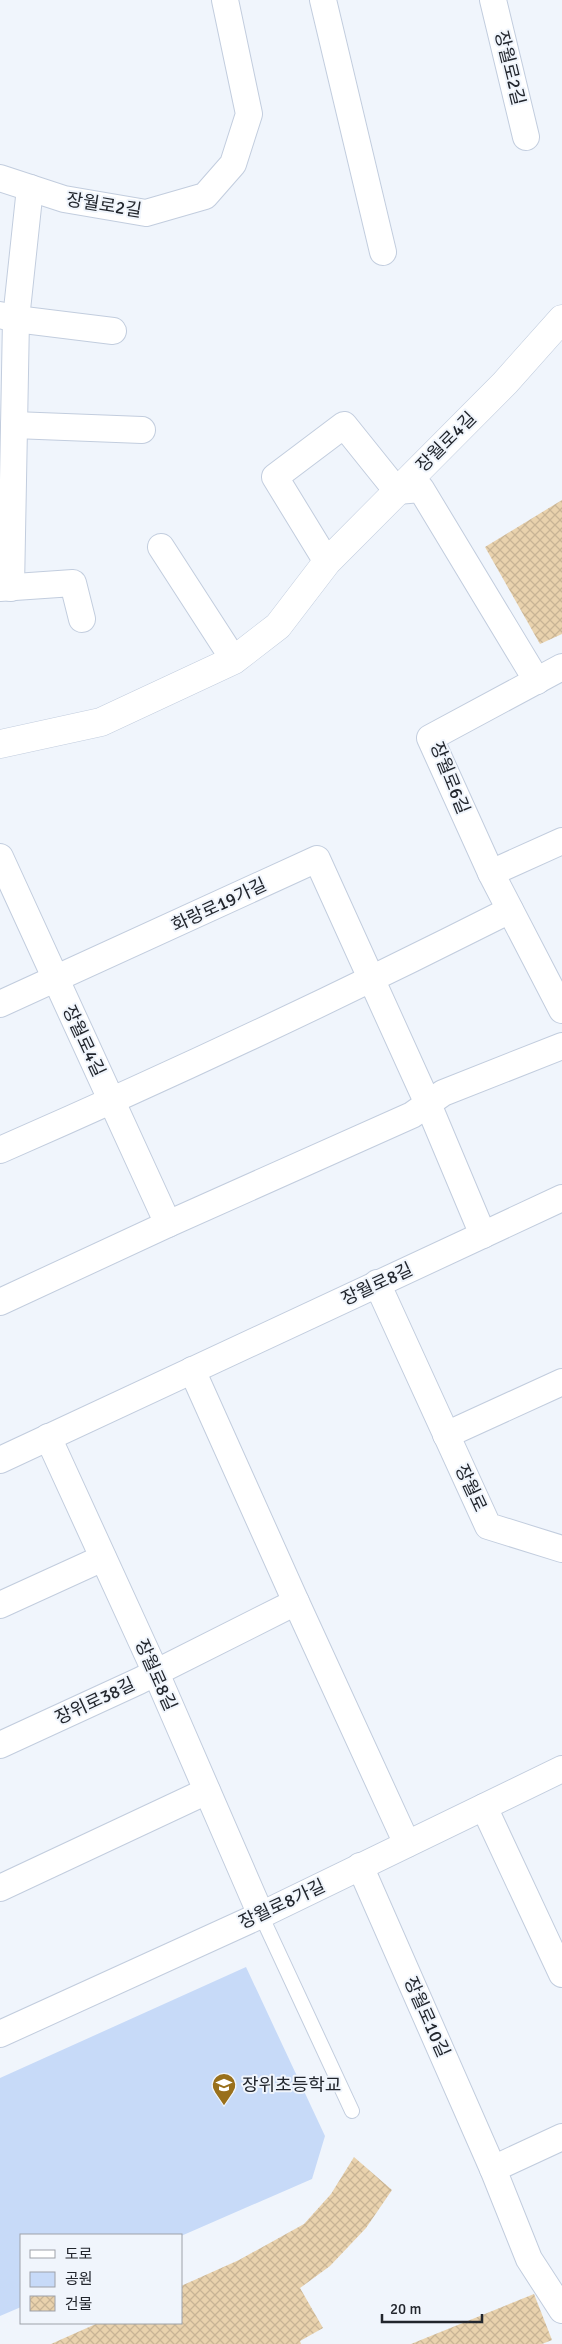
<svg xmlns="http://www.w3.org/2000/svg" width="562" height="2344" viewBox="0 0 562 2344" font-family="Signika,'Noto Sans KR',sans-serif">
  <style>
    .green { fill: #c7daf8 }
    .building { fill: url(#building-cross-hatch) }
    .lines { fill: none; stroke-linecap: round; stroke-linejoin: round }
    .lane-casing { stroke: #c2cdde; stroke-width: 16 }
    .street-casing { stroke: #c2cdde; stroke-width: 28 }
    .secondary-casing { stroke: #c2cdde; stroke-width: 29 }
    .lane { stroke: #fff; stroke-width: 14 }
    .street { stroke: #fff; stroke-width: 26 }
    .secondary { stroke: #fff; stroke-width: 28 }
    .labels { text-anchor: middle; dominant-baseline: central; stroke-width: 4; stroke-linejoin: round; paint-order: stroke }
    .street-label { font-size: 18px; fill: #22262d; stroke: #f0f5fc }
    .poi-label { font-size: 18px; fill: #22262d; stroke: #f0f5fc; text-anchor: start }
  </style>
  <defs>
    <pattern id="building-cross-hatch" width="8" height="8" patternUnits="userSpaceOnUse" patternTransform="scale(1.25)"><rect width="8" height="8" fill="#e9d2ad"/><path d="M0 0l8 8M0 8l8-8" fill="none" stroke="#c8b495"/></pattern>
  </defs>
  <rect width="100%" height="100%" fill="#f0f5fc"/>
  <path class="green" d="M246 1967 325 2136 312 2179 181 2236 21 2235V2307L0 2316V2078Z"/>
  <g class="building">
    <path d="M562 500V634L540 644 485 547Z"/>
    <path d="M354 2157 392 2190 366 2228 330 2266 300 2288 323 2328 300 2341 301 2344H51L98 2323H181V2286L239 2260 304 2224 331 2194Z"/>
    <path d="M534 2294 552 2340 542 2344H411Z"/>
  </g>
  <g class="lines">
    <g class="lane-casing">
      <path id="lane" d="M261 1915 352 2111"/>
    </g>
    <g class="street-casing">
      <g id="street">
        <path d="M323 0 383 252"/>
        <path d="M493 0 526 137"/>
        <path d="M0 178 64 199 146 213 205 196 233 164 249 114 225 0"/>
        <path d="M0 315 16 319 113 331"/>
        <path d="M14 425 142 430"/>
        <path d="M161 547 234 660"/>
        <path d="M327 562 275 477 344 425 397 491 421 489 537 681"/>
        <path d="M0 588 73 583 82 619"/>
        <path d="M11 588 16 319 30 188"/>
        <path d="M562 667 430 738 491 873 562 1010"/>
        <path d="M0 857 168 1224"/>
        <path d="M491 873 562 841"/>
        <path d="M0 1004 317 859 428 1104 483 1235"/>
        <path d="M0 1150C172 1075 342 995 510 910"/>
        <path d="M377 1283 488 1526 562 1549"/>
        <path d="M0 1302 168 1224 412 1115 443 1093 562 1046"/>
        <path d="M192 1370 296 1602 407 1844"/>
        <path d="M446 1435 562 1382"/>
        <path d="M48 1437 156 1673 261 1915"/>
        <path d="M0 1460 562 1198"/>
        <path d="M0 1605 103 1558"/>
        <path d="M0 1745 139 1681 296 1602"/>
        <path d="M484 1807 562 1974"/>
        <path d="M360 1866 493 2169 529 2259 562 2310"/>
        <path d="M0 1888 207 1791"/>
        <path d="M0 2034 261 1915 562 1769"/>
        <path d="M493 2169 562 2137"/>
      </g>
    </g>
    <g class="secondary-casing">
      <path id="secondary" d="M0 744 101 722 234 660 278 626 327 562 505 383 562 319"/>
    </g>
    <use href="#lane" class="lane"/>
    <use href="#street" class="street"/>
    <use href="#secondary" class="secondary"/>
  </g>
  <defs>
    <g id="school-pin" transform="scale(1.25)"><path d="M0 17L-7.5 6A9.5 9.5 0 1 1 7.5 6Z" fill="#99701c" stroke="#f0f5fc"/><path d="M0-5L7-2L0 1L-7-2ZM-4 1L0 2.5L4 1V4Q0 6-4 4Z" fill="#fff"/></g>
  </defs>
  <g fill-rule="evenodd">
    <use href="#school-pin" x="224" y="2085"/>
  </g>
  <g class="labels">
    <g class="street-label">
      <text transform="translate(510 68) rotate(76)">장월로2길</text>
      <text transform="translate(104 205) rotate(9)">장월로2길</text>
      <text transform="translate(446 442) rotate(-45)">장월로4길</text>
      <text transform="translate(450 778) rotate(68)">장월로6길</text>
      <text transform="translate(219 905) rotate(-25)">화랑로19가길</text>
      <text transform="translate(84 1041) rotate(65)">장월로4길</text>
      <text transform="translate(377 1284) rotate(-25)">장월로8길</text>
      <text transform="translate(471 1488) rotate(65)">장월로</text>
      <text transform="translate(156 1675) rotate(66)">장월로8길</text>
      <text transform="translate(95 1701) rotate(-25)">장위로38길</text>
      <text transform="translate(282 1904) rotate(-25)">장월로8가길</text>
      <text transform="translate(427 2017) rotate(66)">장월로10길</text>
    </g>
    <g class="poi-label">
      <text x="242" y="2085">장위초등학교</text>
    </g>
  </g>
  <rect x="20" y="2234" width="162" height="90" fill="#f0f5fc" stroke="#9ea2a9"/>
  <rect x="30" y="2250" width="25" height="8" fill="#ffffff" stroke="#9ea2a9"/>
  <text x="65" y="2259" font-size="15" fill="#22262d">도로</text>
  <rect x="30" y="2272" width="25" height="15" fill="#c7daf8" stroke="#9ea2a9"/>
  <text x="65" y="2284" font-size="15" fill="#22262d">공원</text>
  <rect x="30" y="2296" width="25" height="15" fill="url(#building-cross-hatch)" stroke="#9ea2a9"/>
  <text x="65" y="2309" font-size="15" fill="#22262d">건물</text>
  <path d="M382 2314v8h100v-8" fill="none" stroke="#22262d" stroke-width="2.5"/>
  <text x="390" y="2314" font-size="15" fill="#22262d" stroke="#f0f5fc" stroke-width="4" paint-order="stroke">20 m</text>
</svg>
